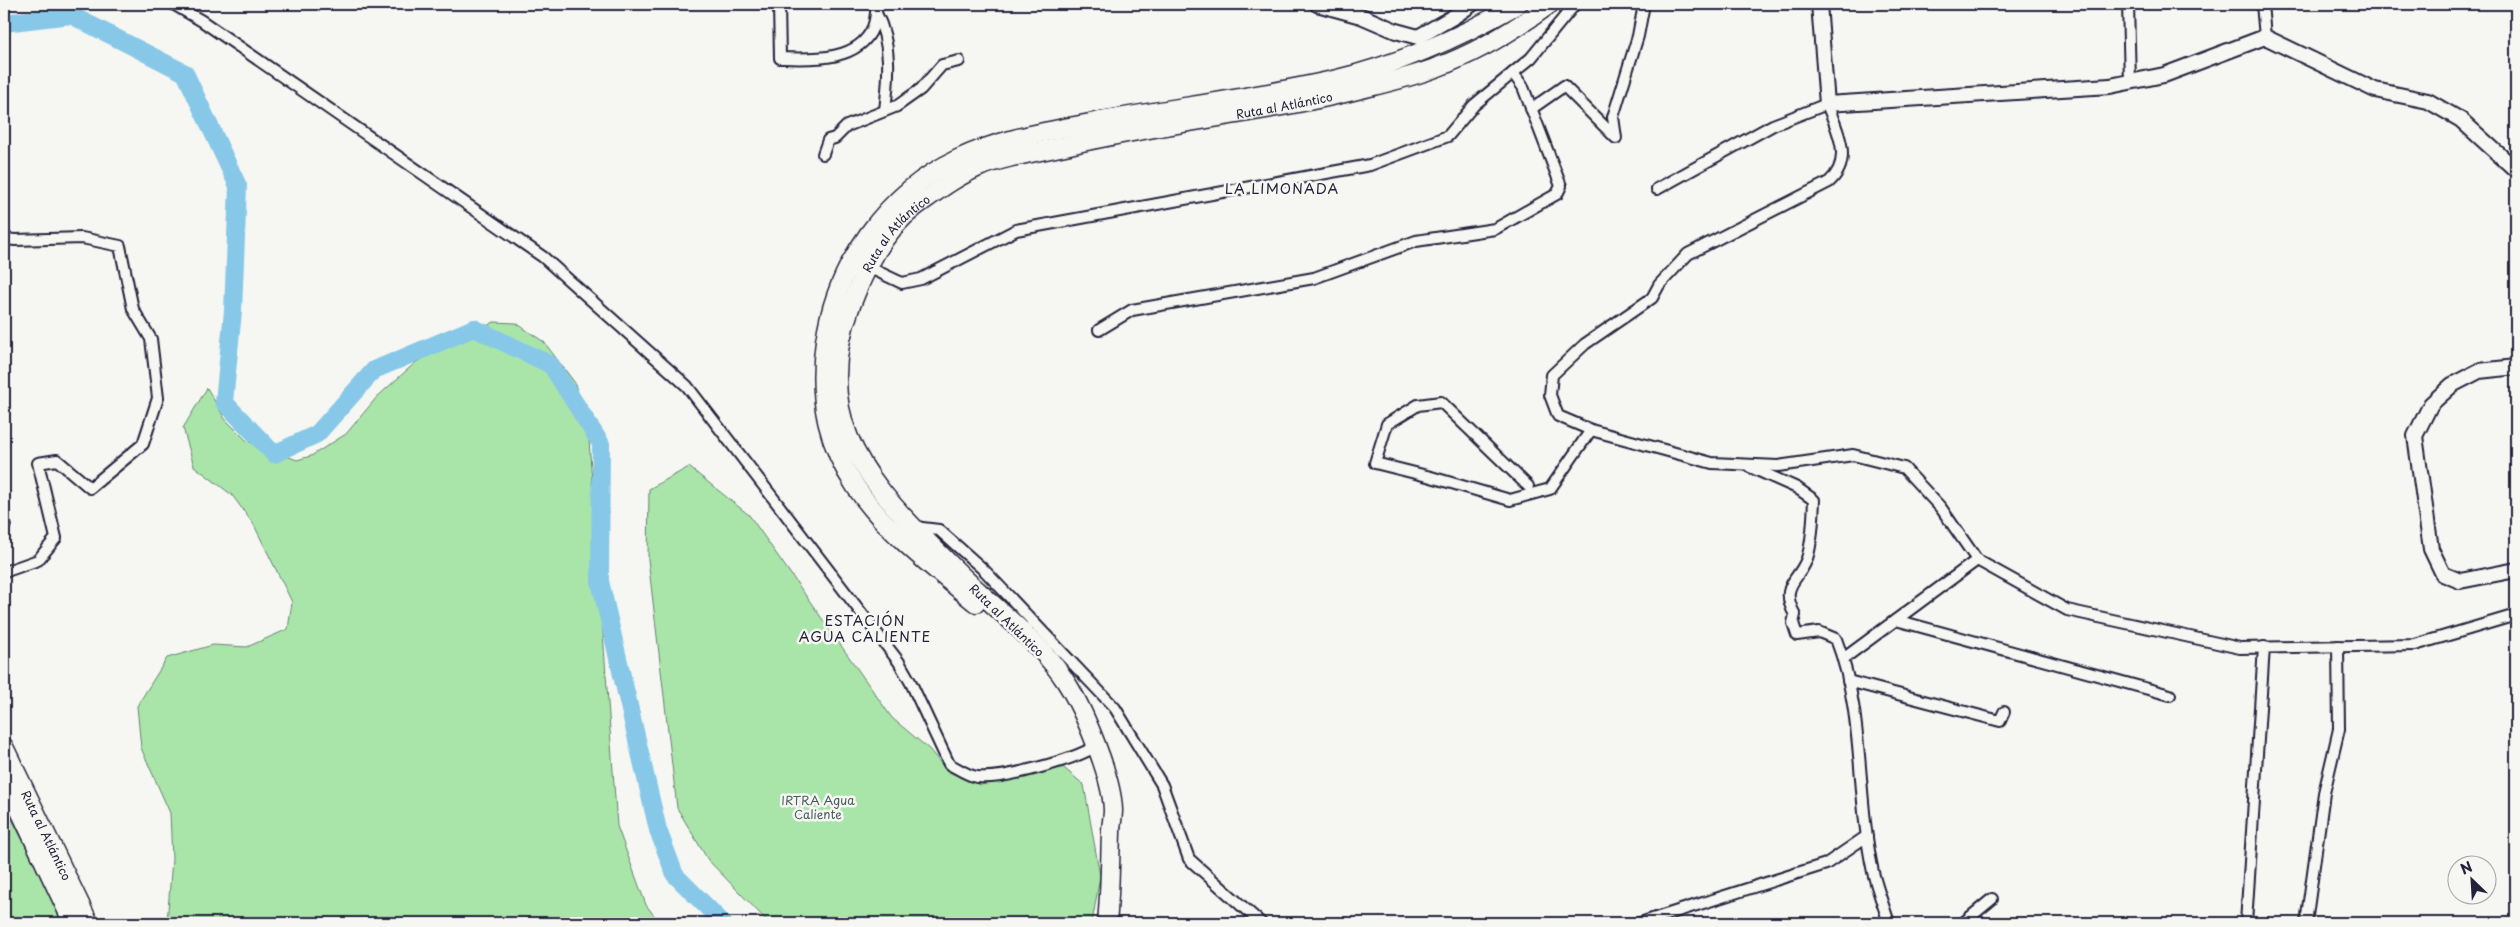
<svg xmlns="http://www.w3.org/2000/svg" width="2520" height="927" viewBox="0 0 2520 927" font-family="'Playpen Sans',sans-serif">
  <style>
    .green { fill: #a9e4a9; stroke: #668372 }
    .lines { fill: none; stroke-linecap: round; stroke-linejoin: round }
    .river { stroke: #87c8e8; stroke-width: 18 }
    .street-casing { stroke: #22223b; stroke-width: 14 }
    .secondary-casing { stroke: #22223b; stroke-width: 18 }
    .highway-casing { stroke: #22223b; stroke-width: 21 }
    .street { stroke: #f6f6f2; stroke-width: 10 }
    .secondary { stroke: #f6f6f2; stroke-width: 14 }
    .highway { stroke: #f6f6f2; stroke-width: 18 }
    .labels { text-anchor: middle; dominant-baseline: central; stroke-width: 5; stroke-linejoin: round; paint-order: stroke }
    .street-label { font-size: 12px; fill: #22223b; stroke: #f6f6f2 }
    .park-label { font-size: 12px; fill: #4a5c5c; stroke: #f6f6f2 }
    .neighbourhood-label { font-size: 14px; letter-spacing: 1px; fill: #22223b; stroke: #f6f6f2 }
  </style>
  <rect width="100%" height="100%" fill="#f6f6f2"/>
  <filter id="ink" filterUnits="userSpaceOnUse"><feTurbulence type="fractalNoise" baseFrequency=".02" numOctaves="2"/><feDisplacementMap in="SourceGraphic" scale="10" xChannelSelector="R" yChannelSelector="G"/><feConvolveMatrix kernelMatrix="1 2 1 2 8 2 1 2 1" color-interpolation-filters="sRGB"/></filter>
  <g filter="url(#ink)">
    <g class="green">
      <path d="M494 322 516 323 544 342 575 383 589 440 617 826 646 905 660 923H167L172 859 170 813 141 748 137 706 167 658 213 645 247 647 288 629 292 602 254 525 232 495 194 466 183 428 207 388 225 419 247 441 297 460 311 456 346 434 377 397 416 362Z"/>
      <path d="M689 467 749 515 892 718 929 749 947 771 981 785 1037 773 1058 763 1084 785 1100 876 1092 923H769L708 860 677 808 648 559 649 489Z"/>
      <path d="M4 804 66 923H4Z"/>
    </g>
    <g class="lines">
      <path class="river" d="M4 23 71 15 185 73 238 186 233 311 224 402 274 454 317 434 374 370 474 328 551 365 601 444 600 581 658 830 675 875 723 923"/>
      <g class="street-casing">
        <g id="street">
          <path d="M173 4 202 21 543 257 687 386 899 662 911 683 949 764C957 768 968 776 977 777 1002 780 1074 760 1096 746"/>
          <path d="M779 4 780 58C811 59 859 62 873 27 876 20 876 11 877 4"/>
          <path d="M2128 4 2130 82"/>
          <path d="M2262 4 2265 37"/>
          <path d="M876 13C892 43 889 77 885 110"/>
          <path d="M1531 109 1564 86 1616 138 1613 117 1638 36 1644 4"/>
          <path d="M823 154 828 140 835 138 847 126 897 106 921 89 942 65 959 61"/>
          <path d="M1657 189 1773 125 1827 104C1837 130 1854 160 1829 182L1688 254 1659 285 1652 298 1585 344 1552 375 1550 395 1558 416 1591 430 1712 463 1778 466 1853 455 1904 468 1941 508 1977 560 2067 610 2240 648 2415 645 2516 615"/>
          <path d="M4 239 15 240 82 238 120 246 133 309 151 339 158 398 143 444 90 488 57 460 38 463 56 538 38 560 4 572"/>
          <path d="M868 267 902 283 921 279 1016 230 1370 165 1448 136 1474 105 1531 58 1575 4"/>
          <path d="M1099 330 1132 310 1314 278 1416 241 1495 229 1557 194 1561 186 1523 87 1513 73"/>
          <path d="M1750 467 1797 488 1814 500C1813 518 1813 537 1808 555 1803 579 1777 583 1795 615L1793 623 1797 635 1819 632 1836 639C1865 714 1856 795 1873 872 1877 889 1884 907 1889 923"/>
          <path d="M1528 486 1441 402 1418 405 1387 424 1375 463 1431 477 1510 500 1550 489 1591 430"/>
          <path d="M4 527 5 524"/>
          <path d="M914 527 939 530 984 570 1115 708 1162 785 1189 859 1261 923"/>
          <path d="M1896 620 2170 695"/>
          <path d="M1843 659 1977 560"/>
          <path d="M1848 681 2000 721 2004 712"/>
          <path d="M1640 923 1826 864 1867 836"/>
          <path d="M1963 923 1992 899"/>
          <path d="M2246 923 2264 647"/>
          <path d="M2306 923 2324 793 2339 729 2338 646"/>
        </g>
      </g>
      <g class="secondary-casing">
        <g id="secondary">
          <path d="M1317 4 1361 16 1396 31 1418 37 1453 17 1472 4"/>
          <path d="M1819 4 1827 104 2110 86 2164 75 2265 37 2375 90 2428 101 2461 120 2516 170"/>
          <path d="M2516 367 2479 371 2452 385 2431 404 2415 436 2431 549 2443 574 2460 581 2516 570"/>
        </g>
      </g>
      <g class="highway-casing">
        <g id="highway">
          <path d="M976 603C886 529 807 471 825 341 836 264 887 192 958 159 999 139 1045 132 1090 123 1171 108 1253 98 1333 80 1397 65 1461 37 1518 4"/>
          <path id="s1" d="M4 747 89 923"/>
          <path d="M4 777 73 923"/>
          <path id="s2" d="M1107 923C1110 893 1110 863 1111 832 1111 825 1113 817 1113 810 1112 777 1084 710 1066 682 1043 646 1008 619 977 590 960 575 944 558 928 542 858 473 813 410 850 308 864 271 883 231 915 207 936 192 955 177 979 167 1008 155 1051 150 1082 142 1176 121 1272 112 1365 88 1390 82 1415 76 1438 67 1478 52 1516 29 1550 4"/>
        </g>
      </g>
      <use href="#street" class="street"/>
      <use href="#secondary" class="secondary"/>
      <use href="#highway" class="highway"/>
    </g>
  </g>
  <g class="labels">
    <g class="street-label">
      <text stroke="none"><textPath href="#s2" startOffset="1221">Ruta al Atlántico</textPath></text>
      <text stroke="none"><textPath href="#s2" startOffset="801">Ruta al Atlántico</textPath></text>
      <text transform="translate(1007 620) rotate(44)">Ruta al Atlántico</text>
      <text stroke="none"><textPath href="#s1" startOffset="98">Ruta al Atlántico</textPath></text>
    </g>
    <g class="park-label">
      <text x="818" y="800">IRTRA Agua<tspan x="818" dy="14">Caliente</tspan></text>
    </g>
    <g class="neighbourhood-label">
      <text x="1282" y="188">LA LIMONADA</text>
      <text x="865" y="620">ESTACIÓN<tspan x="865" dy="16">AGUA CALIENTE</tspan></text>
    </g>
  </g>
  <rect width="2520" height="927" fill="none" stroke="#f6f6f2" stroke-width="20"/>
  <rect x="10" y="10" width="2500" height="907" fill="none" stroke="#22223b" stroke-width="2" filter="url(#ink)"/>
  <g transform="translate(2472 880) rotate(335)"><circle r="24" fill="#f6f6f2" stroke="#a1a1a9"/>
  <path d="M0-4L9 19L0 12L-9 19Z" fill="#22223b"/>
  <text y="-8" font-size="14" font-weight="bold" text-anchor="middle" fill="#22223b">N</text>
  </g>
</svg>
